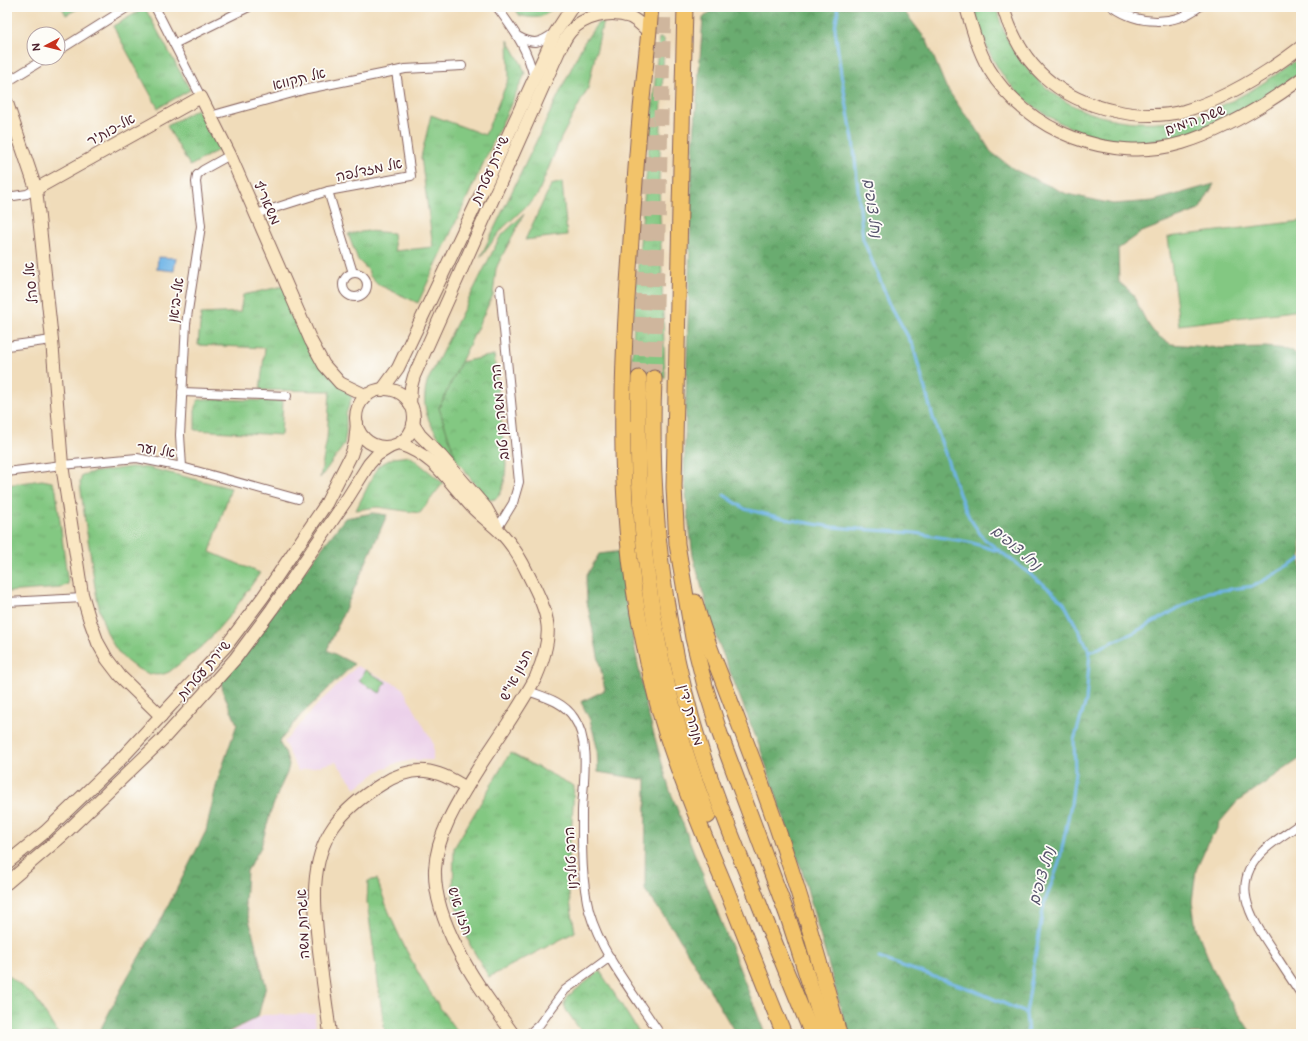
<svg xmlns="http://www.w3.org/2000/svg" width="1308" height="1041" viewBox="0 0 1308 1041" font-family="'Balsamiq Sans','Playpen Sans Hebrew',sans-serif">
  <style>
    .built { fill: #ecd1ea }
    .grass { fill: url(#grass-tufts); stroke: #667456 }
    .forest { fill: url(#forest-crowns); stroke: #5a664e }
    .park { fill: url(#park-crowns); stroke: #667456 }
    .pitch { fill: #83c882; stroke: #667456 }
    .water { fill: #70b5e7; stroke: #5d6a89 }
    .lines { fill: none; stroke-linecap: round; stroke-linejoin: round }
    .stream { stroke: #70b5e7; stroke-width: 3 }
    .highway-tunnel { stroke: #cfb69d; stroke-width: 15; stroke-dasharray: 15 8; stroke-linecap: butt }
    .street-casing { stroke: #84615d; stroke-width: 10 }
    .secondary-casing { stroke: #84615d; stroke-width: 14 }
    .highway-casing { stroke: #84615d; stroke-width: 17 }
    .street { stroke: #fff; stroke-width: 8 }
    .secondary { stroke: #fae7c3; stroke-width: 12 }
    .highway { stroke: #f2c36a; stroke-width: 15 }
    .labels { text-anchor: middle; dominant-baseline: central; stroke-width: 3.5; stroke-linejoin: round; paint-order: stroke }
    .street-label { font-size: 14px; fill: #4a1f2b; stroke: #fdfcf7 }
    .water-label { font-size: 15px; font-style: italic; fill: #57546d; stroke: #fdfcf7 }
  </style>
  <defs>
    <pattern id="grass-tufts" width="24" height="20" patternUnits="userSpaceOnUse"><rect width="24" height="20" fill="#83c882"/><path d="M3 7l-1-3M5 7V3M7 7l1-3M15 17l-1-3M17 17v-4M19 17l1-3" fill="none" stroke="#73ab70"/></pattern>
    <pattern id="forest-crowns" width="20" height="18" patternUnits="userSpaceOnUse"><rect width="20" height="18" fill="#6aac70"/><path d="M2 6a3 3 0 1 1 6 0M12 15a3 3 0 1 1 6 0" fill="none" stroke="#598b5c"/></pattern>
    <pattern id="park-crowns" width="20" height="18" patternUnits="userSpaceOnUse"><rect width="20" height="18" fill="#83c882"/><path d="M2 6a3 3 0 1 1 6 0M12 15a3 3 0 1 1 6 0" fill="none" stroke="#73ab70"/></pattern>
  </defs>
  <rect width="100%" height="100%" fill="#fdfcf7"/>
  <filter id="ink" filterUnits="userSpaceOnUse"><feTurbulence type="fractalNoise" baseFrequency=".025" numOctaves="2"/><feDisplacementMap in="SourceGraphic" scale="8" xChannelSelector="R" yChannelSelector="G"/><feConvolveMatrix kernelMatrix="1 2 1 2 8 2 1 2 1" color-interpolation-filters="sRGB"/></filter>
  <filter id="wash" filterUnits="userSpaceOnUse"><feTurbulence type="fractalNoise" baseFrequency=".012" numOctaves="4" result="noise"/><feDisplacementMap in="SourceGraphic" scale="16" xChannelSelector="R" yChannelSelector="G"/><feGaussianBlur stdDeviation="0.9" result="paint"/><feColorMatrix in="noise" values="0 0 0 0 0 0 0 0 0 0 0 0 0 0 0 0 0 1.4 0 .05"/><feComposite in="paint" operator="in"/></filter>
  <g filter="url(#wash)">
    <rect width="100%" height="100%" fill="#f0dcba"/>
    <g class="built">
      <path d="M357 666 402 687 433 743V760H413L394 764 377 772 356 788 336 762 298 771 284 742 319 703Z"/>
      <path d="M315 1014 316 1034H227L263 1015Z"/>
    </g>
    <g class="grass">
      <path d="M514 7H554C542 20 536 18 520 16Z"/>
      <path d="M145 8 190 90 158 108 113 26Z"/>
      <path d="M603 21 588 88 561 138 537 196 503 228 480 258 583 44 597 24Z"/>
      <path d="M659 38 664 39 659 181 665 378 631 374 637 275Z"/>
      <path d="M508 40 522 65 525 74 418 303 377 284 370 276 368 270 358 260 348 234 368 231 393 233 395 251 433 247 421 157 431 115 485 135 509 78Z"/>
      <path d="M197 109 220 149 190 166 167 126Z"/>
      <path d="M524 214 498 264 496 269 493 295 439 408 456 459C436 433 418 417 427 382L500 237Z"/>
      <path d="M284 286 325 370 352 397 346 414V432L344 445 320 478 327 438 330 391 260 390 265 348 198 345 201 314 240 312 243 295Z"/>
      <path d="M205 399 283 401 281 435 195 430V407L198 400Z"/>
      <path d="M410 456 443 483 420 513 377 507 356 510 378 466 393 458Z"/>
      <path d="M131 467 149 468 231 488 210 552 260 573 231 614 206 643 169 672C158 677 150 675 140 670 99 650 96 591 90 552 86 529 83 506 80 483L82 475 89 473Z"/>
      <path d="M42 480 52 482 56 490 68 584 60 588 7 592V485Z"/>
      <path d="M510 753 574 786 572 822 566 876 575 932 489 977 470 945 453 898 454 848Z"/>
      <path d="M7 974 35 997 58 1034H7Z"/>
    </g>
    <g class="forest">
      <path d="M716 7H901L927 41 946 87 963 112 975 126 991 152 1015 170 1067 194 1113 204 1153 201 1214 184 1199 210 1142 232 1118 249 1119 282 1132 293 1146 321 1153 331 1161 338 1171 344 1220 348 1265 347 1288 349 1301 357V758L1237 802 1220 822 1215 833 1211 837 1196 870 1192 902 1196 928 1212 967 1229 999 1252 1034H848L802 871 760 748 715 634 708 610 693 556 688 517 684 474 692 163 703 18Z"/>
      <path d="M373 513 387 515 327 650 354 664 301 715 279 742 285 752 289 765 287 773 280 788 270 814 261 847 247 871 245 903 266 986 258 1017 224 1034H98L128 976 163 916 206 831 217 782 237 724 223 692 221 680 345 518Z"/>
      <path d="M623 551 625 598 647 710 669 788 765 1034H736L676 933 645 890 646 780 598 772 597 747 590 720 581 702 605 690 587 602 586 577 599 554Z"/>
    </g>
    <g class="park">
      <path d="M973 7H996C1000 22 1005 36 1013 49 1018 58 1025 65 1031 73 1039 81 1047 89 1056 95 1091 121 1145 128 1186 118 1228 108 1266 82 1301 57V72C1264 98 1225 122 1182 136 1115 156 1030 124 995 63 985 46 979 27 973 7Z"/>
      <path d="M562 182 567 235 525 240 551 185Z"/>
      <path d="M494 355 506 465C505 477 504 505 486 499L456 459 439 408 461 362Z"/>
      <path d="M377 879C395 935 423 987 459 1034H385L367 902 368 881Z"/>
      <path d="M600 971 638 1031 635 1034H583L566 1010 564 1004 567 997Z"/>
    </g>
    <g class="pitch">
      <path d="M62 7H81L66 15Z"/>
      <path d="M1301 221V310L1179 325 1168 237Z"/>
      <path d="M365 670 386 682 380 693 359 681Z"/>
    </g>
    <path class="water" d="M158 257 176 258 174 271 157 269Z"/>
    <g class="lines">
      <g class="stream">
        <path d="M836 7 838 11 835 28 841 74 853 139 863 239 890 304 913 346 934 421 959 494 969 517 983 538 1048 588 1064 603 1090 652 1086 701 1074 740 1075 772 1071 804 1059 863 1044 904 1026 1013 1028 1034"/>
        <path d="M724 495 745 509 791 520 832 527 915 533 969 542 998 551"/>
        <path d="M1090 652 1135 632 1208 592 1254 586 1301 559"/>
        <path d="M879 958 973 990 1026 1013"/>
      </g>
    </g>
  </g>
  <g filter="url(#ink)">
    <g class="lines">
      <g class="highway-tunnel">
        <path d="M639 378 645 268 646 116"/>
        <path d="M654 378 664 7"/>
      </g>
      <g class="street-casing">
        <g id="street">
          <path d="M155 7 201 97"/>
          <path d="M497 7C515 32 527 47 534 78"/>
          <path d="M1113 7C1138 25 1174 26 1199 7"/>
          <path d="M519 37C534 45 540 43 554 33"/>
          <path d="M174 44 249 7"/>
          <path d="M58 51 128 7"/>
          <path d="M7 82 46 58"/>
          <path d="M210 116 307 89 396 71 405 69 462 66"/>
          <path d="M328 191 353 273"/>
          <path d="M7 197 27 194 36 189"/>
          <path d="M256 214 328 191 411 176 396 71"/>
          <circle cx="355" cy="285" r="12"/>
          <path d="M7 346 52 340"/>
          <path d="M182 392 287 396"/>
          <path d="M182 467 180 435 186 324 201 226 196 182 197 175 203 170 230 155"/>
          <path d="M7 472 62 465 137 458 182 467 298 499"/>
          <path d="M497 529 513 503 519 482 500 289"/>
          <path d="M7 602 83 598"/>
          <path d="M528 691C545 697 564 702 574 718 591 742 583 783 582 811 582 844 581 878 589 911 601 954 636 997 660 1034"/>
          <path d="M1301 823C1289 832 1275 840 1264 850 1229 883 1250 916 1271 948 1281 964 1291 979 1301 994"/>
          <path d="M529 1034 539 1025 565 990 610 957"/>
        </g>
      </g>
      <g class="secondary-casing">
        <g id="secondary">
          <path d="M966 7C972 28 978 50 989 69 1027 132 1111 164 1182 143 1225 130 1264 106 1301 79"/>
          <path d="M1003 7C1019 63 1057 99 1115 111 1138 116 1161 117 1184 111 1225 99 1267 73 1301 47"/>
          <path d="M7 103 36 189 52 340 62 465 82 594 90 621 98 643 107 659 120 676 161 716"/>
          <path d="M36 189 201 97 230 155 311 341 324 365 340 383 367 396"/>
          <circle cx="385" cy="418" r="29"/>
          <path d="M382 390 398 368 489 177 555 33 572 7"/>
          <path d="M410 405 411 387 414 376 559 51C562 45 565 38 570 32 583 16 610 10 630 17 637 20 643 27 649 32"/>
          <path d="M413 424 420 435 441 456 486 508 496 526"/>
          <path d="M399 444C434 455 448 481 471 506 481 517 493 524 503 535 514 547 522 561 529 576 550 617 555 633 536 677 520 707 500 735 481 764 462 795 437 831 435 869 434 897 445 925 458 950 473 980 494 1007 513 1034"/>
          <path d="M7 863 45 832 119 761 226 646 263 597 326 504 351 455 355 443 357 423"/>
          <path d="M7 883 62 836 163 739 235 659 272 609 347 499 369 464 377 455 390 447"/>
          <path d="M330 1034C327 1009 323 984 320 959 315 915 307 864 334 826 346 809 364 795 382 784 414 764 436 768 466 788"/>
        </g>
      </g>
      <g class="highway-casing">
        <g id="highway">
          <path d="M651 7C648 44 644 81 640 118 636 163 633 209 630 255 621 375 617 495 638 614 647 659 656 705 671 748 687 795 706 841 725 886 745 936 764 985 784 1034"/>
          <path d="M685 7 680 209 674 487 677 544 693 638 705 686 720 734 788 917 826 1034"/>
          <path d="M639 378C633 526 654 677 708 816"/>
          <path d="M654 378C649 504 663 629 701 750 716 798 735 845 754 891 773 939 792 986 812 1034"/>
          <path d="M695 602C702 628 712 654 722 679 737 719 753 759 767 799 795 876 818 955 839 1034"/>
        </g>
      </g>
      <use href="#street" class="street"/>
      <use href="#secondary" class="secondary"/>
      <use href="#highway" class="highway"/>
    </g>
  </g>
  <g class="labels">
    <g class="street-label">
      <text transform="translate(299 79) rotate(-14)">אל תקווא</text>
      <text transform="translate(1195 120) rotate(-20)">ששת הימים</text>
      <text transform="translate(111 130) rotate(-29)">אל-כות'ר</text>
      <text transform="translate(369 170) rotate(-12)">אל מזדלפה</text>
      <text transform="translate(490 170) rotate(-66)">שיירת עטרות</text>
      <text transform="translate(267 203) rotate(66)">משאריף</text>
      <text transform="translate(31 283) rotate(-96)">אל סהל</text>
      <text transform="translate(176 300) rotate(-82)">אל-ביאן</text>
      <text transform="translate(500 412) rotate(-95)">הרב משה בן טוב</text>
      <text transform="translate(156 450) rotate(9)">אל וער</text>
      <text transform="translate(204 670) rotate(-49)">שיירת עטרות</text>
      <text transform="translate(516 675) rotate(-63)">חזון אי"ש</text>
      <text transform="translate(691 715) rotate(75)">מנהרת ידין</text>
      <text transform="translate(571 858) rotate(-93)">הרב טולדנו</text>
      <text transform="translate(460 911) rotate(72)">חזון איש</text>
      <text transform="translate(303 924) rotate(-93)">אגרות משה</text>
    </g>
    <g class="water-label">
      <text transform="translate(872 208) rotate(82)">נחל צופים</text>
      <text transform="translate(1016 548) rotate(40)">נחל צופים</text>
      <text transform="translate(1042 876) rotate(-74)">נחל צופים</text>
    </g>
  </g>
  <rect width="1308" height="1041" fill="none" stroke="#fdfcf7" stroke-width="24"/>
  <g transform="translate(46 46) rotate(263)"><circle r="19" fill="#fdfcf7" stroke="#b5a4a5"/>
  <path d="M0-3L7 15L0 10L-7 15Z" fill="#c8321e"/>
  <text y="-6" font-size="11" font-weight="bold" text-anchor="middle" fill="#4a1f2b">N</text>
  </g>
</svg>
